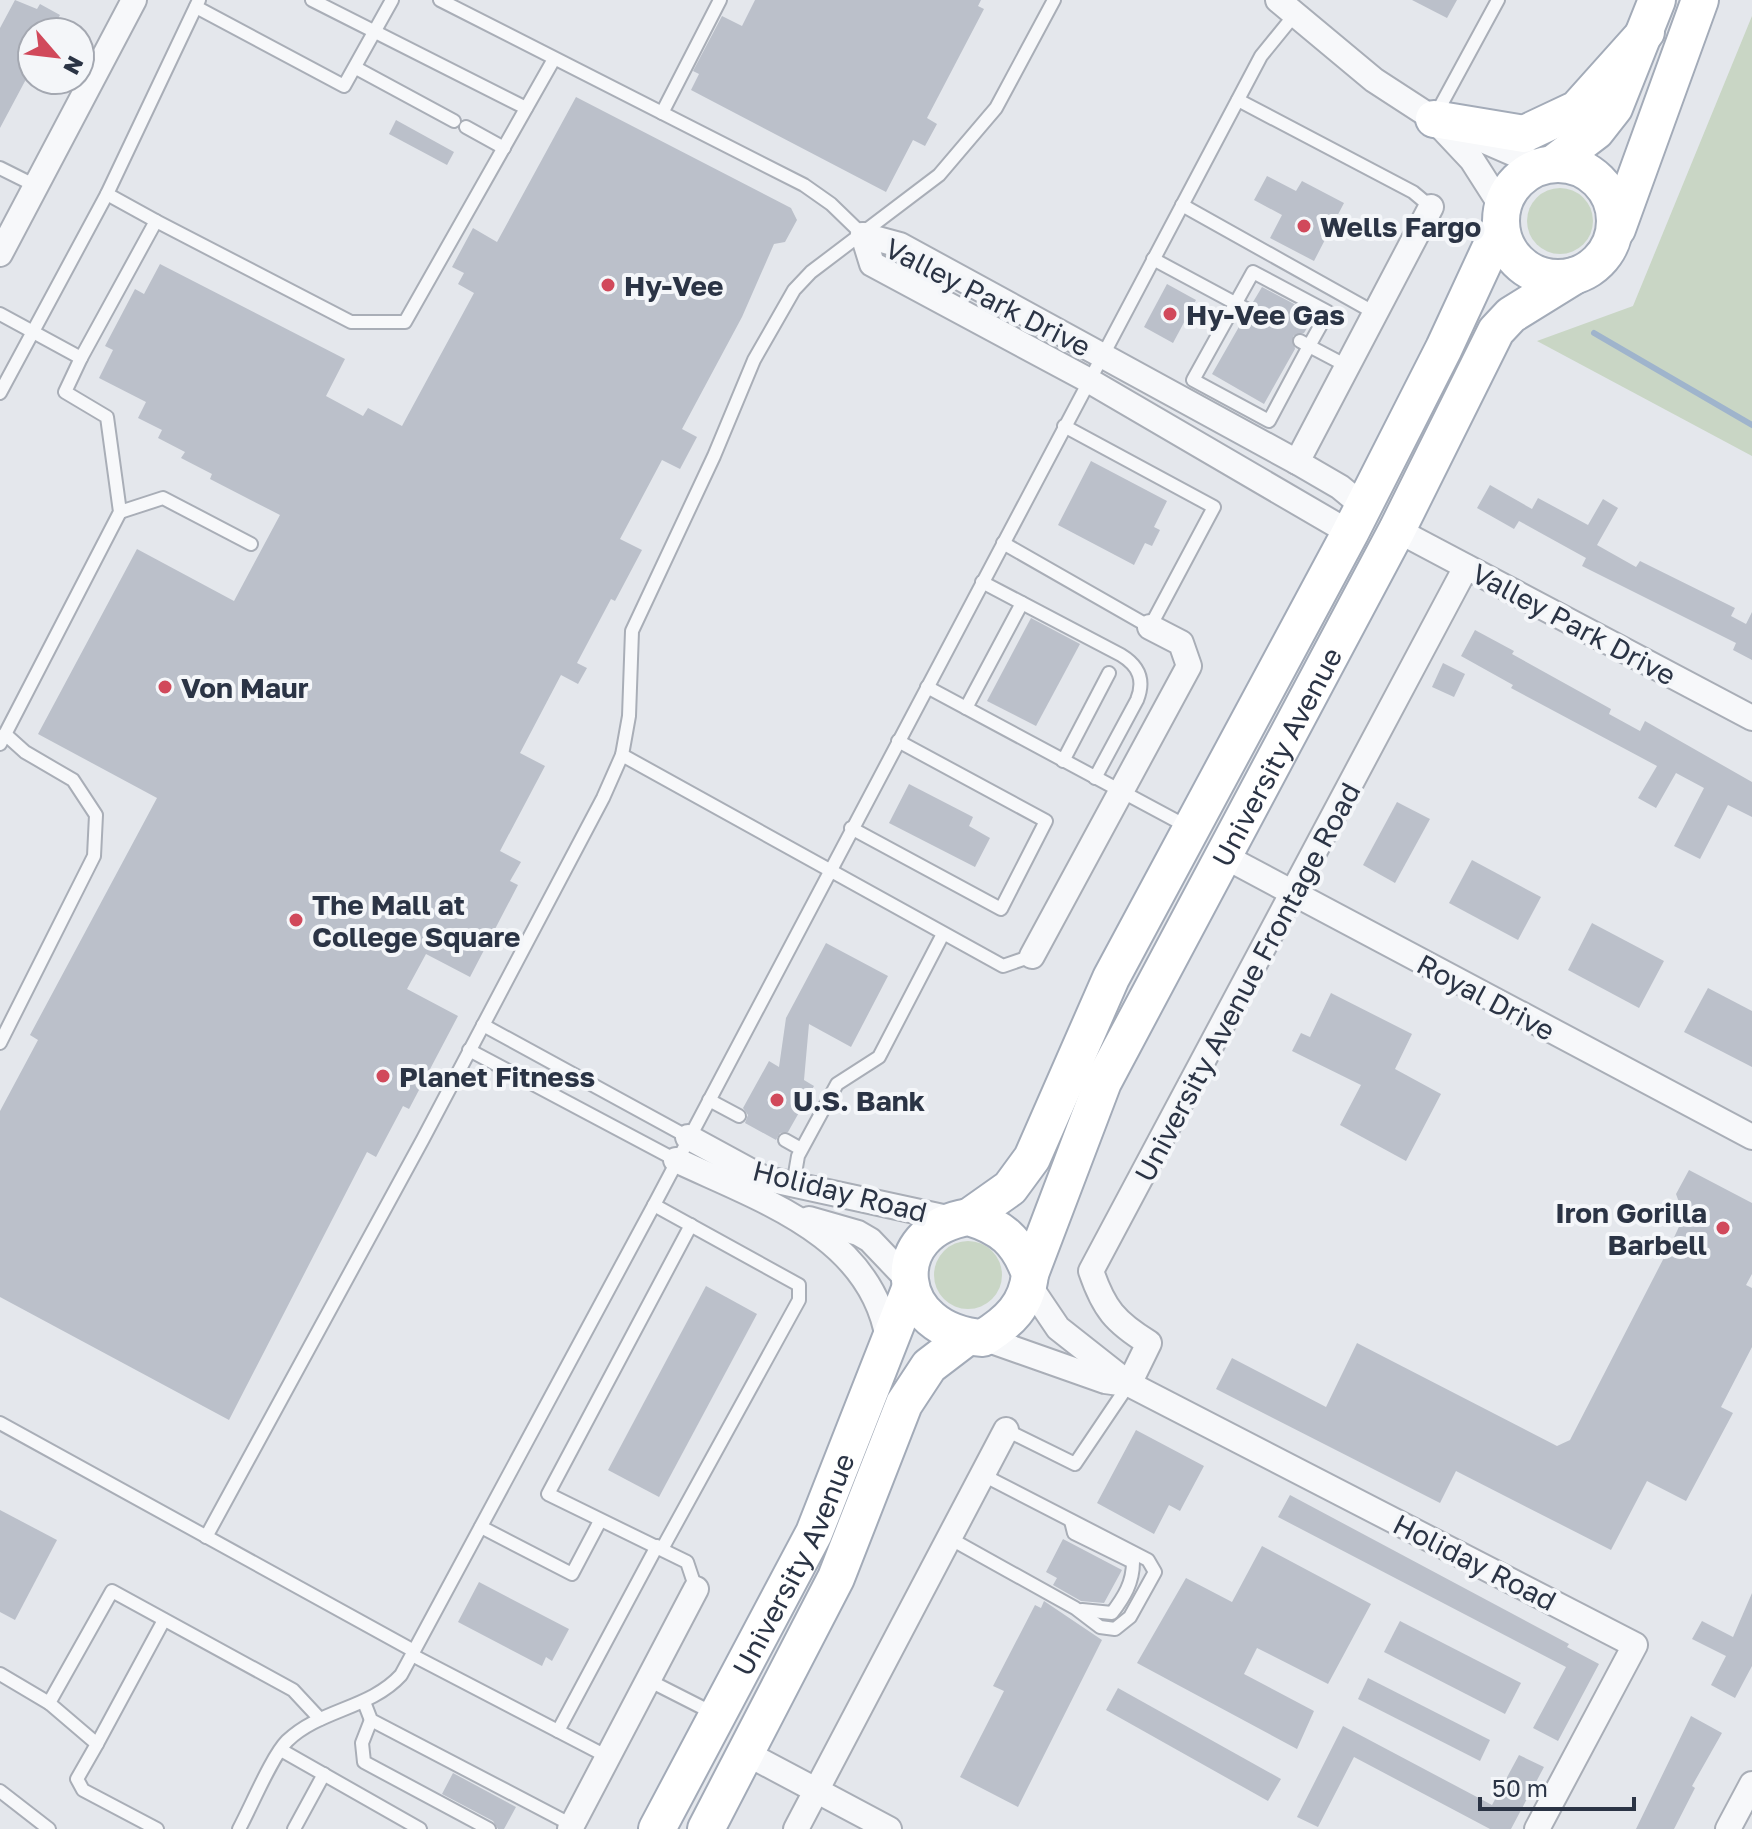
<svg xmlns="http://www.w3.org/2000/svg" width="1752" height="1829" viewBox="0 0 1752 1829" font-family="'Golos Text',sans-serif">
  <style>
    .green { fill: #c9d6c5 }
    .lines { fill: none; stroke-linecap: round; stroke-linejoin: round }
    .stream { stroke: #9fb4cc; stroke-width: 6 }
    .building { fill: #bbc0ca }
    .service-casing { stroke: #a9aeb7; stroke-width: 16 }
    .minor-casing { stroke: #a9aeb7; stroke-width: 28 }
    .primary-casing { stroke: #a3abb8; stroke-width: 40 }
    .service { stroke: #f7f8fa; stroke-width: 12 }
    .minor { stroke: #f7f8fa; stroke-width: 24 }
    .primary { stroke: #fff; stroke-width: 36 }
    .poi-dot { fill: #d1495b; stroke: #f4f6f9; stroke-width: 3 }
    .labels { text-anchor: middle; dominant-baseline: central; stroke-width: 8; stroke-linejoin: round; paint-order: stroke }
    .poi-label { font-size: 28px; font-weight: bold; fill: #2b3445; stroke: #f4f6f9; text-anchor: start }
    .street-label { font-size: 28px; fill: #2b3445; stroke: #f4f6f9 }
  </style>
  <rect width="100%" height="100%" fill="#e4e7ec"/>
  <g class="green">
    <path d="M1752 16V456L1537 341 1633 306Z"/>
    <circle cx="1560" cy="221" r="33"/>
    <circle cx="968" cy="1275" r="34"/>
  </g>
  <g class="lines">
    <path class="stream" d="M1594 333 1752 425"/>
  </g>
  <g class="building">
    <path d="M15 0 37 9 40 4 60 15 51 32H32V68L0 128V28Z"/>
    <path d="M755 0H981L978 6 984 9 927 118 937 124 925 146 913 140 886 192 691 90 699 74 693 71 722 16 742 26Z"/>
    <path d="M1412 0H1457L1447 18Z"/>
    <path d="M576 97 791 208 797 220 785 242 774 244 742 317 682 429 697 437 680 469 662 460 620 539 642 550 615 601 611 599 577 663 587 668 578 684 561 675 520 753 545 766 500 851 521 862 510 881 518 885 470 977 426 954 407 989 458 1016 409 1109 403 1106 376 1157 367 1152 229 1420 0 1297V1111L38 1040 30 1035 157 798 38 734 137 549 234 601 280 515 210 479 212 474 181 458 185 452 158 438 162 430 138 418 146 402 99 378 113 350 105 346 135 289 144 294 160 264 345 359 326 396 363 416 368 408 402 426 474 293 458 284 464 273 452 267 473 228 497 242Z"/>
    <path d="M396 120 454 152 447 165 389 134Z"/>
    <path d="M1267 176 1296 191 1302 181 1344 203 1314 261 1270 238 1282 215 1254 200Z"/>
    <path d="M1167 284 1196 300 1173 343 1144 327Z"/>
    <path d="M1262 287 1315 315 1304 333 1293 336 1295 349 1264 404 1212 374 1244 318 1255 315 1253 302Z"/>
    <path d="M1091 461 1167 501 1154 527 1160 530 1152 546 1145 543 1134 565 1058 525Z"/>
    <path d="M1490 485 1532 509 1538 498 1588 525 1603 499 1618 508 1597 545 1636 567 1640 561 1735 608 1731 616 1746 624 1752 612V660L1733 650 1736 643 1582 566 1586 558 1519 521 1514 529 1477 508Z"/>
    <path d="M1031 618 1080 644 1036 726 987 701Z"/>
    <path d="M1475 630 1514 651 1512 654 1611 709 1609 714 1640 731 1645 721 1752 782V817L1728 805 1700 859 1674 846 1704 788 1676 773 1656 808 1638 798 1657 766 1511 688 1513 685 1461 656Z"/>
    <path d="M1443 663 1465 674 1454 697 1432 687Z"/>
    <path d="M909 784 973 817 969 826 990 838 975 867 889 823Z"/>
    <path d="M1397 802 1430 819 1395 883 1363 865Z"/>
    <path d="M1472 860 1541 897 1518 940 1449 903Z"/>
    <path d="M1592 923 1664 961 1639 1008 1568 970Z"/>
    <path d="M826 943 888 976 851 1047 809 1024 804 1080 814 1086 788 1132 780 1133 776 1140 745 1123 748 1115 743 1108 769 1061 779 1067 786 1018Z"/>
    <path d="M1708 988 1752 1011V1067L1684 1032Z"/>
    <path d="M1331 993 1412 1034 1395 1069 1441 1094 1406 1161 1340 1125 1361 1085 1292 1051 1301 1033 1310 1037Z"/>
    <path d="M1689 1170 1752 1203V1274L1746 1285 1752 1288V1347L1721 1407 1733 1413 1686 1501 1647 1481 1611 1550 1456 1471 1440 1503 1216 1389 1232 1358 1326 1407 1357 1343 1557 1446 1570 1440 1670 1246 1684 1216 1676 1194Z"/>
    <path d="M706 1286 757 1314 659 1497 608 1470Z"/>
    <path d="M1136 1430 1204 1466 1180 1511 1169 1505 1154 1534 1097 1503Z"/>
    <path d="M1290 1495 1569 1644 1567 1647 1599 1664 1558 1741 1533 1728 1566 1667 1278 1517Z"/>
    <path d="M0 1510 57 1540 15 1620 0 1612Z"/>
    <path d="M1063 1539 1122 1570 1104 1603 1081 1601 1053 1585 1057 1578 1046 1572Z"/>
    <path d="M1262 1546 1371 1604 1328 1684 1257 1648 1244 1674 1314 1711 1297 1749 1137 1663 1186 1578 1232 1602Z"/>
    <path d="M479 1582 569 1629 552 1661 546 1657 542 1666 458 1622Z"/>
    <path d="M1752 1593V1666L1735 1698 1711 1685 1726 1656 1692 1639 1702 1621 1733 1637Z"/>
    <path d="M1044 1601 1102 1640 1018 1807 960 1777 1004 1691 993 1686 1035 1605 1041 1608Z"/>
    <path d="M1400 1621 1521 1683 1505 1714 1384 1652Z"/>
    <path d="M1368 1678 1490 1740 1480 1761 1358 1699Z"/>
    <path d="M1118 1688 1281 1779 1268 1801 1106 1710Z"/>
    <path d="M1691 1716 1722 1733 1692 1786 1695 1788 1674 1829H1636Z"/>
    <path d="M1343 1726 1492 1805 1519 1755 1544 1767 1511 1829H1490L1354 1757 1318 1827 1297 1817Z"/>
    <path d="M453 1773 516 1807 504 1829H498L493 1821 442 1794Z"/>
  </g>
  <g class="lines">
    <g class="service-casing">
      <g id="service">
        <path d="M312 0 526 108"/>
        <path d="M440 0 804 185 831 204 863 235"/>
        <path d="M196 7 344 86 392 0"/>
        <path d="M356 68 454 121"/>
        <path d="M1238 100 1413 192 1431 207"/>
        <path d="M662 113 720 0"/>
        <path d="M1435 116 1498 0"/>
        <path d="M466 127 504 148"/>
        <path d="M0 168 36 186"/>
        <path d="M107 194 156 221"/>
        <path d="M1182 205 1375 313"/>
        <path d="M1153 259 1248 310"/>
        <path d="M0 314 81 358 156 221 351 322H405L554 59"/>
        <path d="M1300 341 1309 346 1269 421 1193 380 1253 272 1328 312 1309 346 1347 366"/>
        <path d="M0 393 107 194 199 0"/>
        <path d="M120 512 163 498 251 544"/>
        <path d="M1003 543 1150 627 1214 507 1064 426"/>
        <path d="M982 582 1121 655C1139 666 1145 680 1137 700L1095 778"/>
        <path d="M927 687 1188 827"/>
        <path d="M966 708 1022 603"/>
        <path d="M0 744 120 512 107 417 65 392 81 358"/>
        <path d="M622 755 1003 966 1032 956"/>
        <path d="M1063 761 1109 673"/>
        <path d="M851 828 1001 909 1046 821 898 741"/>
        <path d="M483 1025 688 1137"/>
        <path d="M0 1043 94 856 96 815 73 780 25 752 5 734"/>
        <path d="M469 1050 676 1160"/>
        <path d="M709 1100 739 1116"/>
        <path d="M785 1140 801 1149"/>
        <path d="M793 1185 798 1156 837 1084 879 1057 943 934"/>
        <path d="M654 1205 799 1285V1300L662 1549"/>
        <path d="M691 1225 548 1494 687 1562 696 1589"/>
        <path d="M0 1423 414 1651"/>
        <path d="M1006 1430 1075 1464 1129 1384"/>
        <path d="M1071 1521 1074 1533 1133 1562C1133 1583 1124 1597 1112 1613L1082 1610"/>
        <path d="M481 1527 572 1574 600 1521"/>
        <path d="M206 1537 423 1139 603 798 622 755 629 716 632 631 714 456 754 360 794 290 811 272 939 175 996 108 1054 0"/>
        <path d="M951 1539 1075 1608 1100 1627 1115 1629 1130 1617 1155 1572 1148 1560 983 1475"/>
        <path d="M412 1655 608 1757"/>
        <path d="M0 1674 49 1703"/>
        <path d="M648 1680 713 1713"/>
        <path d="M364 1702 371 1720 572 1825"/>
        <path d="M371 1720 362 1743 364 1762 489 1829"/>
        <path d="M558 1731 657 1546"/>
        <path d="M97 1744 164 1620"/>
        <path d="M281 1750 420 1829"/>
        <path d="M0 1791 49 1829"/>
        <path d="M157 1829 83 1790 77 1779 97 1744 49 1703 112 1591 293 1690 320 1719"/>
        <path d="M239 1829C251 1807 272 1756 287 1741 320 1709 370 1709 401 1675L654 1205 1261 56 1296 13"/>
        <path d="M294 1829 324 1774"/>
      </g>
    </g>
    <g class="minor-casing">
      <g id="minor">
        <path d="M1278 0 1374 80 1434 119 1542 166"/>
        <path d="M1441 127 1472 160 1502 207"/>
        <path d="M863 235 872 264 1088 380 1350 533"/>
        <path d="M863 235 900 245 1297 462 1340 487 1363 506"/>
        <path d="M0 254 134 0"/>
        <path d="M1297 462 1431 207"/>
        <path d="M1397 530 1752 718"/>
        <path d="M1222 855 1752 1137"/>
        <path d="M1032 956 1189 666 1181 643 1150 627"/>
        <path d="M688 1137 763 1178 952 1219"/>
        <path d="M676 1160C761 1200 871 1235 888 1339"/>
        <path d="M809 1219 858 1233 870 1240 910 1282"/>
        <path d="M1029 1285 1058 1328 1129 1384 1635 1645 1537 1829"/>
        <path d="M983 1338 1105 1381 1127 1384"/>
        <path d="M1129 1384 1149 1343C1115 1322 1104 1309 1091 1271L1466 567"/>
        <path d="M746 1753 889 1829"/>
        <path d="M570 1829 696 1589"/>
        <path d="M796 1829 1006 1430"/>
        <path d="M1728 1829 1752 1784"/>
      </g>
    </g>
    <g class="primary-casing">
      <g id="primary">
        <path d="M1434 119 1524 134 1577 109 1646 32"/>
        <path d="M1554 163 1596 131 1614 108 1657 0"/>
        <circle cx="1558" cy="221" r="57"/>
        <path d="M1617 229 1700 0"/>
        <path d="M969 1217 1010 1188 1032 1158 1111 978 1350 533 1444 348 1501 225"/>
        <path d="M969 1217C1002 1227 1018 1241 1030 1274 1027 1305 1009 1322 983 1338 893 1332 883 1230 969 1217Z"/>
        <path id="s1" d="M1030 1274 1103 1082 1397 530 1496 331 1511 315 1574 276"/>
        <path id="s2" d="M657 1829 814 1533 910 1289"/>
        <path d="M706 1829 836 1578 904 1404 929 1366 967 1337"/>
      </g>
    </g>
    <use href="#service" class="service"/>
    <use href="#minor" class="minor"/>
    <use href="#primary" class="primary"/>
  </g>
  <g class="poi-dot">
    <circle cx="1304" cy="226" r="8"/>
    <circle cx="608" cy="285" r="8"/>
    <circle cx="1170" cy="314" r="8"/>
    <circle cx="165" cy="687" r="8"/>
    <circle cx="296" cy="920" r="8"/>
    <circle cx="383" cy="1076" r="8"/>
    <circle cx="777" cy="1100" r="8"/>
    <circle cx="1723" cy="1228" r="8"/>
  </g>
  <g class="labels">
    <g class="poi-label">
      <text x="1320" y="226">Wells Fargo</text>
      <text x="624" y="285">Hy-Vee</text>
      <text x="1186" y="314">Hy-Vee Gas</text>
      <text x="181" y="687">Von Maur</text>
      <text x="312" y="904">The Mall at<tspan x="312" dy="32">College Square</tspan></text>
      <text x="399" y="1076">Planet Fitness</text>
      <text x="793" y="1100">U.S. Bank</text>
      <text x="1707" y="1212" text-anchor="end">Iron Gorilla<tspan x="1707" dy="32">Barbell</tspan></text>
    </g>
    <g class="street-label">
      <text transform="translate(988 297) rotate(27)">Valley Park Drive</text>
      <text transform="translate(1574 624) rotate(28)">Valley Park Drive</text>
      <text stroke="none"><textPath href="#s1" startOffset="574">University Avenue</textPath></text>
      <text transform="translate(1247 982) rotate(-62)">University Avenue Frontage Road</text>
      <text transform="translate(1486 997) rotate(28)">Royal Drive</text>
      <text transform="translate(840 1191) rotate(14)">Holiday Road</text>
      <text stroke="none"><textPath href="#s2" startOffset="298">University Avenue</textPath></text>
      <text transform="translate(1475 1562) rotate(27)">Holiday Road</text>
    </g>
  </g>
  <g transform="translate(56 56) rotate(118)"><circle r="38" fill="#f4f6f9" stroke="#a4a8b1" stroke-width="2"/>
  <path d="M0-6L14 30L0 20L-14 30Z" fill="#d1495b"/>
  <text y="-12" font-size="22" font-weight="bold" text-anchor="middle" fill="#2b3445">N</text>
  </g>
  <path d="M1480 1797v12h154v-12" fill="none" stroke="#2b3445" stroke-width="4"/>
  <text x="1492" y="1797" font-size="24" fill="#2b3445" stroke="#f4f6f9" stroke-width="6" paint-order="stroke">50 m</text>
</svg>
